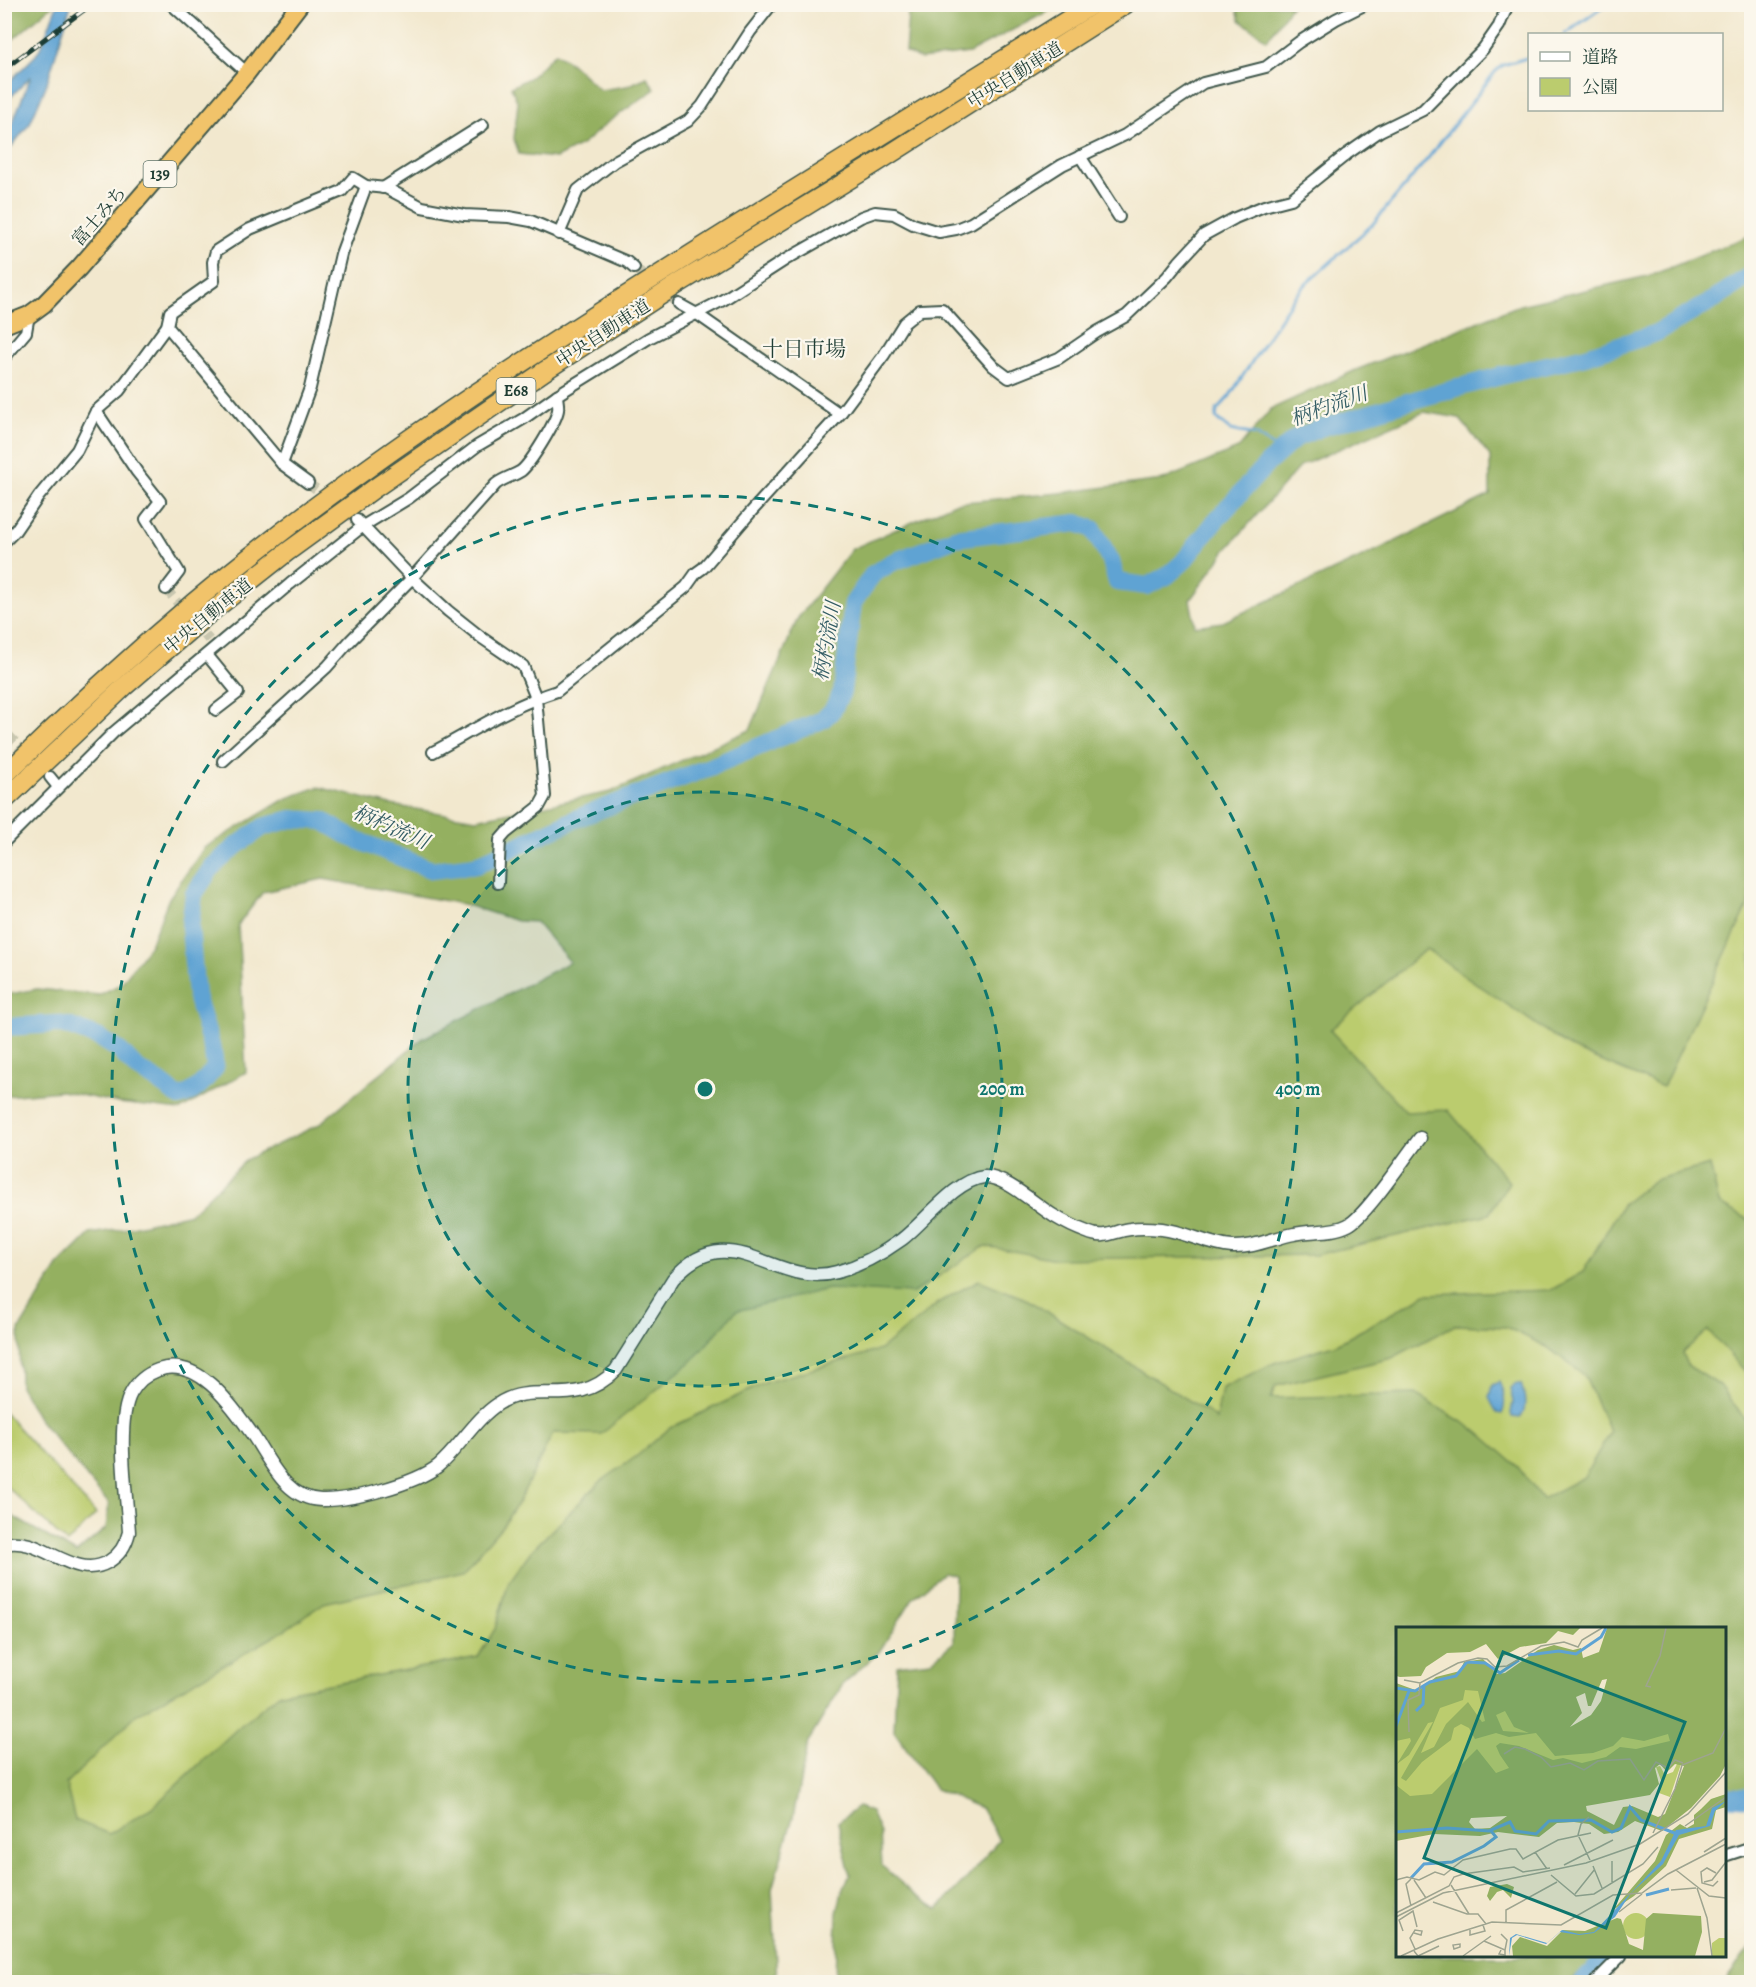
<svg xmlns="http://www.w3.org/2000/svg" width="1756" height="1987" viewBox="0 0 1756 1987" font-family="Alegreya,'Noto Serif JP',serif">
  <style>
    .green { fill: #bbcc6e; stroke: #6d8451; stroke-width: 1.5 }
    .forest { fill: #94b061; stroke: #5a764a; stroke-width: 1.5; fill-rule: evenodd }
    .water { fill: #5ea3d3; stroke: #3e7084; stroke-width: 1.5 }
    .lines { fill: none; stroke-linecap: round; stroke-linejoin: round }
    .stream { stroke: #5ea3d3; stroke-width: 3 }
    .river { stroke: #5ea3d3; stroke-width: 18 }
    .minor-tunnel { stroke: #c8c6af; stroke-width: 10; stroke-dasharray: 10 5; stroke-linecap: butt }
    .minor-casing { stroke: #3f574b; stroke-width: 14 }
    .tertiary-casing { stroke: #3f574b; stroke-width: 15 }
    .trunk-casing { stroke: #3f574b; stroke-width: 20 }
    .motorway-casing { stroke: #3f574b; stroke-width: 21 }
    .minor { stroke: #fff; stroke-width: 10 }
    .tertiary { stroke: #fff; stroke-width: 12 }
    .trunk { stroke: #f1c36a; stroke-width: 16 }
    .motorway { stroke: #f1c36a; stroke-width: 18 }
    .rail-casing { stroke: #1f3d34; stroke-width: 5 }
    .rail { stroke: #fbf7ec; stroke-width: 3; stroke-dasharray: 9; stroke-linecap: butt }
    .ring { fill: none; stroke: #0f766e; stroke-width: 3; stroke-dasharray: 10 8 }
    .labels { text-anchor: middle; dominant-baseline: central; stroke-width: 4.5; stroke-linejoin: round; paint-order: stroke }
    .shield { fill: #fbf7ec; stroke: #61756b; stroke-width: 1.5 }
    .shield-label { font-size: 16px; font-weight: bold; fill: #1f3d34 }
    .street-label { font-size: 18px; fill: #1f3d34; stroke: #fbf7ec }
    .water-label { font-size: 20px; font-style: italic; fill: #325c64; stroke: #fbf7ec }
    .quarter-label { font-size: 21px; fill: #1f3d34; stroke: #fbf7ec }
    .inset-river { fill: none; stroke: #5ea3d3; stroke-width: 3 }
    .inset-road { fill: none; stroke: #9ea490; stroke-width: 1.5 }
    .view { fill: #0f766e; fill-opacity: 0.15; stroke: #0f766e; stroke-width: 3 }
    .inset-edge { fill: none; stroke: #1f3d34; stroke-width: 3 }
    .centre { fill: #0f766e; stroke: #fbf7ec; stroke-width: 3 }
    .ring-label { font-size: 18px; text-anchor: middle; font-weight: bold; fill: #0f766e; stroke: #fbf7ec; stroke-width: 4.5; stroke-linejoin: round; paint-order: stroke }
  </style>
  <rect width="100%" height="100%" fill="#fbf7ec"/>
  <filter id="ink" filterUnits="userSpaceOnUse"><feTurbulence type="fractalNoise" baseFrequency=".0167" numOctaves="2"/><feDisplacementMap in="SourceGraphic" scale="12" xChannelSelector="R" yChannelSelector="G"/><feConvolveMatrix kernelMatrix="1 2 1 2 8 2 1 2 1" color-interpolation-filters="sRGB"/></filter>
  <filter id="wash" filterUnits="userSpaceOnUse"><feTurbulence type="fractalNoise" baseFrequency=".008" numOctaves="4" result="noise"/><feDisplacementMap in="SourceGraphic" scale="24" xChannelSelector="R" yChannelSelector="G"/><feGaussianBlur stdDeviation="1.35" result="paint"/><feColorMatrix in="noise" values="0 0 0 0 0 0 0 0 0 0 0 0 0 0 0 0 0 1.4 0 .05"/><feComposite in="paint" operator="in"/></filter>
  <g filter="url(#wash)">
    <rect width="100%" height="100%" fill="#f2e8ce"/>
    <g class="green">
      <path d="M1751 686V1640L1724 1628 980 1494 521 1721 69 1852 5 1700 1179 925Z"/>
      <path d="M4 1412 96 1514 67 1543 5 1485Z"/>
    </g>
    <g class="forest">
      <path d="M5 4H53V5L5 46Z"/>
      <path d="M905 5V4L1060 5 969 53 921 59 905 52 908 15Z"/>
      <path d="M1236 5V4L1292 5 1267 40 1240 20Z"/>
      <path d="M555 53 571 63 600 90 627 86 647 77 655 89 608 122 583 144 556 158 519 154 514 139 518 103 511 87 531 77Z"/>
      <path d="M1751 235V899L1663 1087 1572 1049 1426 949 1330 1030 1406 1112 1448 1110 1509 1182 1489 1214 1315 1255 1056 1259 985 1246 913 1293 828 1289 736 1311 691 1362 601 1434 553 1433 519 1501 503 1525 463 1571 324 1603 277 1635 137 1714 66 1784 75 1820 109 1834 152 1808 240 1726 280 1693 478 1657 495 1629 509 1581 531 1551 600 1482 637 1456 670 1428 767 1382 880 1350 941 1301 979 1280 1028 1300 1208 1412 1216 1419 1222 1388 1274 1363 1337 1344 1426 1294 1551 1290 1583 1272 1622 1205 1654 1180 1710 1165 1719 1203 1751 1221V1378L1708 1330 1682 1353 1687 1365 1719 1385 1751 1427V1802L1734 1788 1725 1791 1724 1628H1398V1956H1597L1571 1982H835L837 1913 843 1888 850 1875 838 1822 858 1807 871 1812 880 1833 882 1866 915 1895 938 1909 970 1875 999 1840 981 1808 935 1789 894 1731 897 1665 931 1661 954 1642 955 1576 943 1573 913 1598 879 1652 843 1684 808 1742 793 1817 772 1889 777 1982H5V1512L76 1553 106 1528 109 1504 38 1418 20 1386 19 1330 58 1266 90 1234 128 1228 191 1213 247 1159 318 1125 422 1039 570 962 536 922 517 921 463 904 323 879 263 892 238 925 246 1072 180 1110 119 1103 61 1091 5 1096V995L37 989 99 995 121 984 150 945 169 898 204 848 285 799 318 787 391 805 476 819 611 792 750 730 798 618 852 549 955 503 1059 493 1163 480 1238 449 1271 409 1356 370 1520 305 1652 275ZM1424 412 1459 418 1490 456V495L1388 545 1223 622 1195 626 1190 600 1226 550 1300 466ZM1455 1325 1506 1327 1547 1347 1584 1375 1610 1432 1584 1477 1542 1499 1518 1467 1477 1431 1416 1394 1271 1398 1276 1386 1392 1358Z"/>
      <path d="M1751 1946V1982H1724L1726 1980Z"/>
    </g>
    <g class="water">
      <path d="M57 5H71L46 86 30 123 5 155V135L12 124 31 76 5 103V86L36 55 42 45Z"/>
      <path d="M1499 1382C1504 1392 1507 1403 1502 1414L1497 1413 1489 1398 1492 1385Z"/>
      <path d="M1515 1384H1521C1525 1395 1528 1408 1520 1418L1512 1417 1511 1413 1513 1402 1510 1388Z"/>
    </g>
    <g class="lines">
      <g class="stream">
        <path d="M1565 34 1607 4"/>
        <path d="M1280 451 1256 435 1230 430 1216 418 1217 410 1229 397 1293 299 1307 283 1372 225 1429 157 1495 72 1503 65 1530 57"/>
      </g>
      <g class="river">
        <path d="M4 1027 57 1024 68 1026 100 1038 120 1051 136 1068 161 1083 179 1097C196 1093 204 1081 215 1068L213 1052 196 995 190 927 194 894 212 867 236 846 263 827 292 819 323 821 352 838 432 870 476 865 578 818 715 765 822 720 832 711 842 692 853 603 873 574 891 563 955 538 1077 523 1093 529 1111 561 1117 582 1147 586 1167 576 1182 563 1217 519 1268 463 1296 438 1320 428 1417 399 1504 375 1586 356 1656 333 1707 304 1752 274"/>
        <path d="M1724 1796 1752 1798"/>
        <path d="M1583 1982 1606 1956"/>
      </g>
    </g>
  </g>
  <g filter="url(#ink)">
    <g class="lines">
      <g class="minor-tunnel">
        <path d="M634 268 679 304"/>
        <path d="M308 483 348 513"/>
        <path d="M166 589 209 640"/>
        <path d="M8 735 30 758"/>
      </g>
      <g class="minor-casing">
        <g id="minor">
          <path d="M171 4 247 73"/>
          <path d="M1080 156 1119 217"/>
          <path d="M383 188 483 125"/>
          <path d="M559 234 578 190 615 161 688 121 702 106 750 32 772 4"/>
          <path d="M679 304 697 314 840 414"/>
          <path d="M167 326 282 464 308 483"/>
          <path d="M4 358 26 332 29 315"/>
          <path d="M96 411 137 472 160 501 146 519 179 572 166 589"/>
          <path d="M282 464 310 388 341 254 366 186"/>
          <path d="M357 520 412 578 448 611 482 638 523 666 536 698 545 796 539 807 506 833 500 840 498 883"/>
          <path d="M4 542 15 531 39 496 77 450 96 411 119 391 167 326 170 312 214 281 213 262 216 251 250 229 342 191 353 178 366 186 386 188 422 207 464 215 509 217 531 221 627 262 634 268"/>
          <path d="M207 655 238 693 216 710"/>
          <path d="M433 752C474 730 513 705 557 691L686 587 696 573 703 568 751 512 840 414 884 355 904 323 920 310 942 309 993 366 1009 378 1059 358 1097 332 1126 316 1167 277 1179 262 1204 235 1235 218 1264 206 1291 199 1347 154 1380 131 1423 110 1483 49 1499 26 1508 4"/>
          <path d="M223 761 327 667 349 642 412 578 496 484C504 478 513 476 521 471 531 463 556 422 558 410 559 405 557 400 557 395"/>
          <path d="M50 777 58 787"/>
          <path d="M4 842 114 732 290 584 363 526 409 498 477 446 523 419 557 395 649 338 723 300 785 260 861 217 875 212 894 214 913 224 939 232 956 229 971 223 1062 165 1125 135 1203 83 1266 67 1299 42 1336 19 1366 4"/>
          <path d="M1724 1856 1752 1847"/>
          <path d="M1595 1982 1621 1956"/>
        </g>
      </g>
      <g class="tertiary-casing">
        <path id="tertiary" d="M4 1544C40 1534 73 1582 108 1562 120 1555 126 1545 129 1532 127 1498 115 1422 131 1393 137 1382 147 1374 158 1370 199 1356 232 1406 252 1434 270 1460 285 1499 321 1500 350 1501 415 1484 438 1466 459 1448 475 1419 498 1404 535 1379 575 1412 616 1370L673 1279C731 1213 775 1290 837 1272 859 1266 883 1253 901 1240 924 1223 955 1180 984 1177 1004 1175 1037 1206 1054 1216 1064 1222 1076 1228 1087 1232 1105 1240 1113 1231 1130 1229 1141 1227 1152 1228 1162 1229 1186 1232 1208 1245 1232 1247 1254 1248 1273 1238 1294 1234 1311 1230 1333 1233 1348 1225 1365 1217 1405 1157 1420 1138"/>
      </g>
      <g class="trunk-casing">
        <path id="trunk" d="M4 325 29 315 44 304 79 268 247 73 300 4"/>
      </g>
      <g class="motorway-casing">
        <g id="motorway">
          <path d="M4 776C65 716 128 658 193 603 371 454 576 326 773 203 880 137 986 70 1093 4"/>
          <path d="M4 801 125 686 206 616 287 552 375 488 546 370 678 284 876 163 1126 4"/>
        </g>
      </g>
      <use href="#minor" class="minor"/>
      <use href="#tertiary" class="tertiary"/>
      <use href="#trunk" class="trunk"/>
      <use href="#motorway" class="motorway"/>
      <g class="rail-casing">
        <path id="rail" d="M4 69 92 4"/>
      </g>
      <use href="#rail" class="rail"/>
    </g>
  </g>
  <circle cx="705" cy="1089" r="297" fill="#0f766e" fill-opacity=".12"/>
  <g class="ring">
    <circle cx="705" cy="1089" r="297"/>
    <circle cx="705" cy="1089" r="593"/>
  </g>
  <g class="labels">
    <g class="shield">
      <rect x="143.5" y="161" width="33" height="26" rx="4.5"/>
      <rect x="496.5" y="378" width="39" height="26" rx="4.5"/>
    </g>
    <g class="shield-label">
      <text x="160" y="174">139</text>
      <text x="516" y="391">E68</text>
    </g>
    <g class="street-label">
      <text transform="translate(1015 75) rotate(-32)">中央自動車道</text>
      <text transform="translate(99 216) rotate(-49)">富士みち</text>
      <text transform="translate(603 333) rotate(-33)">中央自動車道</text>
      <text transform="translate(208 616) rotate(-39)">中央自動車道</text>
    </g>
    <g class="water-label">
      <text transform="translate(1329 406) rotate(-20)">柄杓流川</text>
      <text transform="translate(827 641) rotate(-80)">柄杓流川</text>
      <text transform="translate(391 827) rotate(24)">柄杓流川</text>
    </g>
    <g class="quarter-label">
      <text x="804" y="349">十日市場</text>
    </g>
  </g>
  <g transform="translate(1396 1627)">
    <rect width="330" height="330" fill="#f2e8ce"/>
    <path d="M63 52 168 107 227 69 295 124 124 158 51 166 0 183V90ZM281 137H285L274 170 263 166 266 156 260 140 264 139 269 148 277 145ZM227 299a13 13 0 1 1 26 0a13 13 0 1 1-26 0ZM323 311H330V329H316V316Z" fill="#bbcc6e"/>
    <path d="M0 1H184L177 8 162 4 150 16 124 20 102 32 90 17 74 25 51 26 30 40 25 49 4 50 0 49ZM211 1H330V137L324 149 295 181 266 204 239 194 222 205 208 207 193 197 178 195 161 196 143 210 102 205 84 209 38 207 0 214V158L14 169 36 167 81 122 100 146 113 141 104 128 100 119 104 116 123 119 157 133 167 131 186 136 210 130 224 120 240 122 274 114 272 107 248 114 226 110 217 119 197 126 159 129 140 106 113 110 100 106 79 112 73 101 65 97 58 101 55 113 26 135 10 154 5 151 37 95 32 96 13 128 1 137 15 114 14 111 0 114V56L22 64 40 50 64 44 68 35 87 32 101 47 109 46 142 23 158 18 177 23 185 21 187 31 203 25ZM211 52 205 74 195 88 174 100 186 86 180 70 189 66 192 79H195L206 53ZM69 63 82 64 89 94 86 95 72 75 50 97 38 120 25 126 44 81 67 73ZM109 84 118 100 133 106 107 104 100 88ZM264 137 271 145 279 137 288 139 269 187 262 190 236 179 227 180 218 198 191 184 190 179 254 168 263 157 259 141ZM111 189 94 201 79 202 73 195 75 191ZM330 167V180L320 183 316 202 283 212 270 239 238 269 217 283 259 234 270 208 284 197 291 201 298 197V188L305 182 315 172ZM111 257 118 260 115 271 107 263 101 265 94 274 91 269 94 260ZM257 286 305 289 306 305 299 329H117L116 319 124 310 151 319 167 303 189 304 221 291 225 292 233 317 247 323 250 292Z" fill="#94b061" fill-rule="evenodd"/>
    <path d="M330 174 319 184 314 199 283 208 267 237 235 266 219 290 198 306 183 308 164 305 150 317 121 308 116 311 113 329 114 311 120 307 151 316 166 303 183 307 198 305 265 234 280 203 310 199 316 181Z" fill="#5ea3d3"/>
    <path class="inset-river" d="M132 28 163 24 180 27 205 10 210 1M0 61 19 64 34 55 60 49 71 35 89 36 104 46 123 33M20 84 27 77 28 58M0 99 13 64M0 205 51 201 93 204 114 195 119 204 140 207 153 194 195 193 216 205 225 201 234 180 245 193 281 207M15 251 28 237 56 235 88 219 100 210 95 204M250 268 273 262"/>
    <path class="inset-road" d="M8 53 24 56 62 36 82 31 91 32 99 40 111 39 145 19 168 15 182 20 186 13 206 1M255 60 250 59 264 29 270 1M13 105 12 73 23 68 24 56M108 127 119 120 129 122 145 130 155 140 174 136 188 143 202 134 234 132 248 153 260 135 272 141 279 133 287 136M193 190 185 197 182 208 194 233M289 199 330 170M257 206 279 162 286 138 317 126 330 101M139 225 151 242M308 225 330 211M216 234V255M168 238 217 213M197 239 206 261M280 243 313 269 330 271M320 246 311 241 305 245 306 256 317 259 322 254M155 248 180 269 198 267 247 237 262 220M15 252 10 257 15 279M0 253 11 250 23 253 39 245 48 248 67 233 114 222H120L127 232 162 213 195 206M18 253 30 271M308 255 316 253 330 235M55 258 73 287M301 261 311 291 316 329M275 263 300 261M179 267 199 242M37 275 71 287H82L90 297M223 285 246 267M0 286 53 259 58 250 67 247 118 240 127 245 154 241M0 290 47 266 190 236 244 217 292 187 330 145M110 296V283L161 255M74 303V308L89 304 87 298M7 304 3 293 17 284 21 300M18 306 25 308 26 304 19 303 14 311 19 322M105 307 111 313 109 323M88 314 109 323V328L103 327 105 323M64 317V320L58 322 57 318ZM18 324 22 329 43 319M5 329 42 312 96 295 165 298 217 268 246 266 272 247 330 217M67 329 95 309"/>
    <path class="view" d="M107 25 289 95 210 301 28 231Z"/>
    <rect width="330" height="330" class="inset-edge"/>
  </g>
  <circle cx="705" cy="1089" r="9" class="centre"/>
  <g class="ring-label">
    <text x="1002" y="1095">200 m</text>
    <text x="1298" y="1095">400 m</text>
  </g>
  <rect width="1756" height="1987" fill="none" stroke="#fbf7ec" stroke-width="24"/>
  <rect x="1528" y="33" width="195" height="78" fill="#fbf7ec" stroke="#a3ada2" stroke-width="1.5"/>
  <rect x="1540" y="52" width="30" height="9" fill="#ffffff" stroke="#a3ada2" stroke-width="1.5"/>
  <text x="1582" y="63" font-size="18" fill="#1f3d34">道路</text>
  <rect x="1540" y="78" width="30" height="18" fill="#bbcc6e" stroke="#a3ada2" stroke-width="1.5"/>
  <text x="1582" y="93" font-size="18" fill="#1f3d34">公園</text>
</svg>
